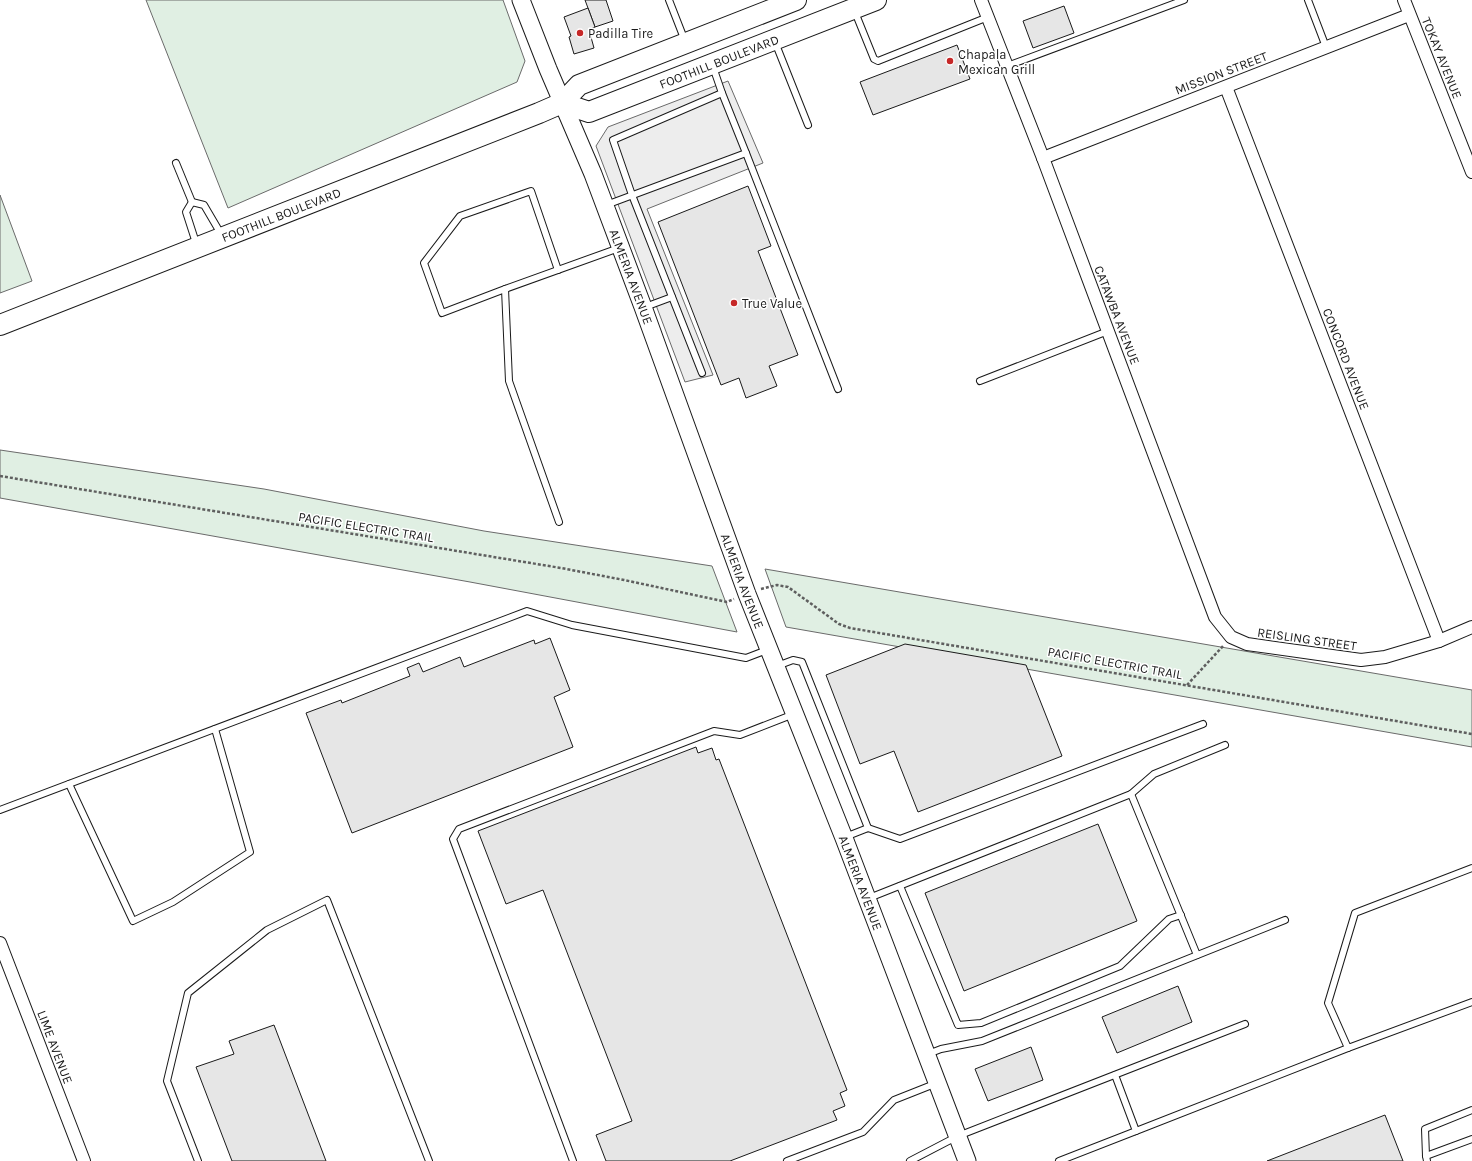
<svg xmlns="http://www.w3.org/2000/svg" width="1472" height="1161" viewBox="0 0 1472 1161" font-family="Karla,sans-serif">
  <style>
    .green { fill: #e0efe3; stroke: #6a6a6a }
    .parking { fill: #ededed; stroke: #6a6a6a }
    .building { fill: #e6e6e6; stroke: #1a1a1a }
    .lines { fill: none; stroke-linecap: round; stroke-linejoin: round }
    .lane-casing { stroke: #1a1a1a; stroke-width: 8 }
    .street-casing { stroke: #1a1a1a; stroke-width: 14 }
    .secondary-casing { stroke: #1a1a1a; stroke-width: 19 }
    .primary-casing { stroke: #1a1a1a; stroke-width: 22 }
    .path { stroke: #5f5f5f; stroke-width: 2.5; stroke-dasharray: 3 2; stroke-linecap: butt }
    .lane { stroke: #fff; stroke-width: 6 }
    .street { stroke: #fff; stroke-width: 12 }
    .secondary { stroke: #fff; stroke-width: 17 }
    .primary { stroke: #fff; stroke-width: 20 }
    .poi-dot { fill: #c62828; stroke: #fff; stroke-width: 1.5 }
    .labels { text-anchor: middle; dominant-baseline: central; stroke-width: 3; stroke-linejoin: round; paint-order: stroke }
    .poi-label { font-size: 13px; fill: #1a1a1a; stroke: #fff; text-anchor: start }
    .street-label { font-size: 13px; fill: #1a1a1a; stroke: #fff }
  </style>
  <rect width="100%" height="100%" fill="#fff"/>
  <g class="green">
    <path d="M146 0H503L525 61 517 82 228 208Z"/>
    <path d="M0 195 32 281 0 293Z"/>
    <path d="M0 450 264 489 484 531 712 566 737 632 470 582 0 498Z"/>
    <path d="M765 569 1472 690V747L786 627Z"/>
  </g>
  <path class="parking" d="M728 81 763 163 647 209 713 375 685 382 596 146 608 127Z"/>
  <g class="building">
    <path d="M585 0H606L613 21 595 27Z"/>
    <path d="M1064 6 1074 33 1033 48 1023 21Z"/>
    <path d="M588 8 595 27 589 30 594 48 574 54 569 37 571 36 564 17Z"/>
    <path d="M957 45 970 79 873 115 860 82Z"/>
    <path d="M748 186 771 246 758 251 798 355 769 366 777 386 746 398 739 378 721 385 658 222Z"/>
    <path d="M550 638 570 690 554 697 573 747 352 833 306 713 341 700 342 703 410 676 407 668 419 663 423 672 460 657 464 667 534 640 535 644Z"/>
    <path d="M905 644 1026 665 1062 756 918 812 894 751 860 764 826 675Z"/>
    <path d="M696 747 698 753 712 748 716 760 719 759 847 1090 840 1093 845 1106 833 1111 837 1120 730 1161H606L596 1135 632 1121 543 890 506 904 478 831Z"/>
    <path d="M1098 824 1137 921 964 991 925 893Z"/>
    <path d="M1178 986 1192 1022 1117 1053 1102 1017Z"/>
    <path d="M274 1025 326 1161H232L196 1067 234 1054 229 1041Z"/>
    <path d="M1031 1047 1043 1080 988 1101 975 1069Z"/>
    <path d="M1385 1115 1403 1161H1267Z"/>
  </g>
  <g class="lines">
    <g class="lane-casing">
      <g id="lane">
        <path d="M669 0 685 41"/>
        <path d="M1308 0 1326 47"/>
        <path d="M855 12 874 59 878 61 988 17"/>
        <path d="M775 42 808 125"/>
        <path d="M1007 66 1184 0"/>
        <path d="M746 153 838 389"/>
        <path d="M176 163 192 202"/>
        <path d="M606 205 746 153 722 93"/>
        <path d="M197 246 186 212 192 202 204 205 221 234"/>
        <path d="M505 289 442 313 424 263 460 216 531 191 558 270"/>
        <path d="M645 307 672 297"/>
        <path d="M702 373 632 195 613 140 722 93 713 67"/>
        <path d="M980 381 1108 331"/>
        <path d="M559 522 509 381 505 289 619 248"/>
        <path d="M777 666 793 660 802 662 868 828"/>
        <path d="M69 784 133 921 173 902 250 852 215 729"/>
        <path d="M1131 794 1197 955"/>
        <path d="M0 810 527 611 572 625 746 658 767 650"/>
        <path d="M845 837 868 828 900 839 1203 724"/>
        <path d="M1472 868 1355 913 1328 1003 1348 1048 1472 1002"/>
        <path d="M900 886 958 1025 981 1023 1120 966 1169 919 1181 915"/>
        <path d="M869 898 1131 794 1154 774 1225 745"/>
        <path d="M928 1054 941 1049 982 1041 1285 920"/>
        <path d="M1136 1131 1348 1048"/>
        <path d="M1426 1156 1472 1139"/>
        <path d="M198 1161 167 1081 188 993 267 930 327 900 429 1161"/>
        <path d="M573 1161 453 839 459 829 714 731 740 735 794 714"/>
        <path d="M787 1161 863 1132 894 1100 937 1083"/>
        <path d="M910 1161 958 1136 1245 1024"/>
        <path d="M1059 1161 1136 1131 1115 1075"/>
        <path d="M1427 1161 1426 1156 1425 1129 1472 1110"/>
      </g>
    </g>
    <g class="street-casing">
      <g id="street">
        <path d="M981 0 1043 158 1215 617 1231 637 1247 644 1361 660 1385 657 1439 641 1472 627"/>
        <path d="M1404 0 1472 172"/>
        <path d="M1226 87 1439 641"/>
        <path d="M1043 158 1409 15"/>
        <path d="M0 943 84 1161"/>
      </g>
    </g>
    <g class="secondary-casing">
      <g id="secondary">
        <path id="s1" d="M521 0 548 69 593 174 643 307 747 594 844 838 967 1161"/>
      </g>
    </g>
    <g class="primary-casing">
      <g id="primary">
        <path id="s2" d="M562 103 589 112 876 0"/>
        <path id="s3" d="M0 325 539 113 562 103 579 85 796 0"/>
      </g>
    </g>
    <g class="path">
      <path d="M0 476 561 568 624 580 727 602 734 599"/>
      <path d="M761 589 777 585 788 587 839 624 850 628 1472 734"/>
      <path d="M1187 685 1224 645"/>
    </g>
    <use href="#lane" class="lane"/>
    <use href="#street" class="street"/>
    <use href="#secondary" class="secondary"/>
    <use href="#primary" class="primary"/>
  </g>
  <g class="poi-dot">
    <circle cx="580" cy="33" r="4"/>
    <circle cx="950" cy="61" r="4"/>
    <circle cx="734" cy="303" r="4"/>
  </g>
  <g class="labels">
    <g class="poi-label">
      <text x="588" y="33">Padilla Tire</text>
      <text x="958" y="54">Chapala<tspan x="958" dy="15">Mexican Grill</tspan></text>
      <text x="742" y="303">True Value</text>
    </g>
    <g class="street-label">
      <text transform="translate(1442 58) rotate(68)">TOKAY AVENUE</text>
      <text stroke="none"><textPath href="#s2" startOffset="168">FOOTHILL BOULEVARD</textPath></text>
      <text transform="translate(1221 73) rotate(-21)">MISSION STREET</text>
      <text stroke="none"><textPath href="#s3" startOffset="302">FOOTHILL BOULEVARD</textPath></text>
      <text stroke="none"><textPath href="#s1" startOffset="298">ALMERIA AVENUE</textPath></text>
      <text transform="translate(1117 315) rotate(69)">CATAWBA AVENUE</text>
      <text transform="translate(1346 359) rotate(69)">CONCORD AVENUE</text>
      <text transform="translate(366 527) rotate(9)">PACIFIC ELECTRIC TRAIL</text>
      <text stroke="none"><textPath href="#s1" startOffset="622">ALMERIA AVENUE</textPath></text>
      <text transform="translate(1307 639) rotate(8)">REISLING STREET</text>
      <text transform="translate(1115 663) rotate(10)">PACIFIC ELECTRIC TRAIL</text>
      <text stroke="none"><textPath href="#s1" startOffset="946">ALMERIA AVENUE</textPath></text>
      <text transform="translate(55 1047) rotate(69)">LIME AVENUE</text>
    </g>
  </g>
</svg>
